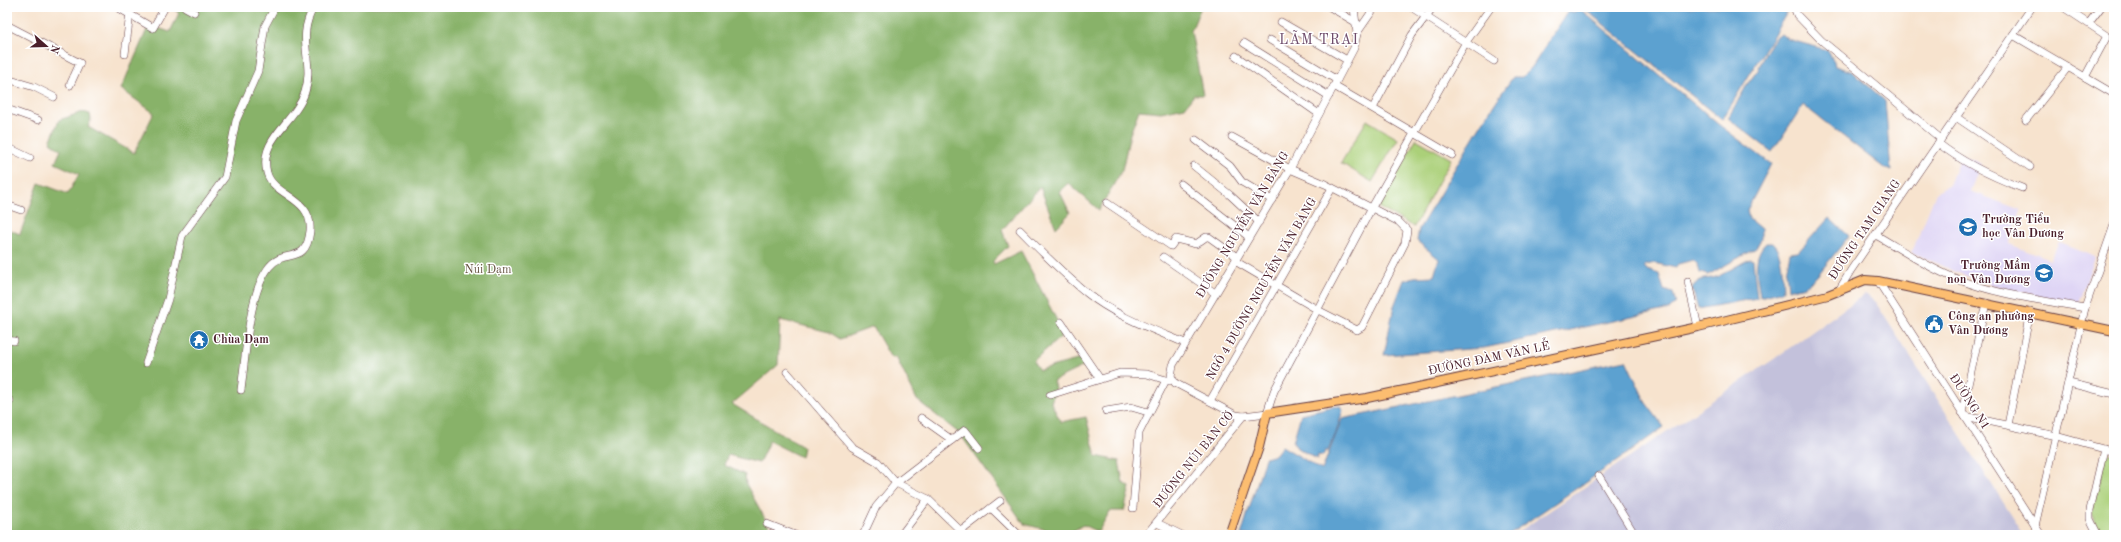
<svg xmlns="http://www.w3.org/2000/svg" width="2121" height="542" viewBox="0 0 2121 542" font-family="'Old Standard TT',serif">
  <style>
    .built { fill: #dfd5f5 }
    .industrial { fill: #c3c1db }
    .green { fill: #abd079; stroke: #7a7852 }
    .forest { fill: #88b269; stroke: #69684a }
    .water { fill: #5ba1d0; stroke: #52607e }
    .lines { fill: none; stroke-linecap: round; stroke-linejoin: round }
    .minor-casing { stroke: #643c43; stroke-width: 8 }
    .major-casing { stroke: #643c43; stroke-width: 10 }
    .minor { stroke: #fff; stroke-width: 7 }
    .major { stroke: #fcbd6f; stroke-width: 8 }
    .labels { text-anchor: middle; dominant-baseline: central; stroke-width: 3; stroke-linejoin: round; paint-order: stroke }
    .poi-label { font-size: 12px; font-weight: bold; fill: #4a1f2b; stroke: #fff; text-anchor: start }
    .street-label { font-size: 12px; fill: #4a1f2b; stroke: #fff }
    .park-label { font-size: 12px; fill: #675442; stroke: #fff }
    .quarter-label { font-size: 14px; letter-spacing: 1px; fill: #6f4d6c; stroke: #fff }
  </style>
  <rect width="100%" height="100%" fill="#fff"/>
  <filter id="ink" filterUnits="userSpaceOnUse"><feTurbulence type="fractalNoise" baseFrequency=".025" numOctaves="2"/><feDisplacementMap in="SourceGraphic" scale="8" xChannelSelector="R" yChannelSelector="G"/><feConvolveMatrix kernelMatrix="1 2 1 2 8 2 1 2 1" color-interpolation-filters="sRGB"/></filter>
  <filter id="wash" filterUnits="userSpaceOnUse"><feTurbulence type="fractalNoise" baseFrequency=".012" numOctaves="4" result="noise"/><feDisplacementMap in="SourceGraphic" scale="16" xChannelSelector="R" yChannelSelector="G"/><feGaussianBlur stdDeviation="0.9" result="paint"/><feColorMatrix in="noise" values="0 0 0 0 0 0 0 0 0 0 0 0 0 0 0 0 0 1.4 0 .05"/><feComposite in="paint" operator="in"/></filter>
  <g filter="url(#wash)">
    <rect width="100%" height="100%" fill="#f7e3ce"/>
    <path class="built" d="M1961 155 1981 164 1970 191 2021 210 2009 244 2050 260 2059 243 2095 257 2077 306 1993 285 1955 272 1912 252 1936 193 1949 185Z"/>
    <path class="industrial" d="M1865 294 1874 300 2024 535H1514L1774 359Z"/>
    <g class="green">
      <path d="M1367 120 1398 139 1372 182 1341 163Z"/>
      <path d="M1416 139 1451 159 1414 227 1378 207Z"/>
      <path d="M2108 454H2114V535H2102L2095 524 2092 513 2105 460Z"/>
    </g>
    <path class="forest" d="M170 7H1201L1191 31 1203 95H1194L1185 107 1161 112 1139 110 1130 134 1122 170 1099 210 1068 183 1060 192 1070 213 1056 228 1040 187 1002 230 1008 246 993 261 994 264 1021 251 1064 334 1033 361 1039 370 1081 359 1084 366 1053 381 1055 388 1051 403 1061 422 1086 417 1096 456 1119 461 1123 483 1130 487 1124 511H1110L1098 532 1083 525 1066 535 1024 524 960 434 917 400 896 357 891 358 873 327 840 339 829 332 780 320 778 365 732 404 803 447 801 457 769 441 759 463 728 455 724 465 745 475 746 484 774 535H7V229L20 234 39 183 68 194 79 174 55 163 61 150 50 142 59 120 83 112 90 114 91 119 88 127 134 153 154 113 121 89 149 25 170 32 179 13Z"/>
    <g class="water">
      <path d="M1582 7H1788L1785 16 1722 120Z"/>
      <path d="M1580 9 1718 124 1771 164 1747 210 1749 219 1761 229V239L1756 248 1708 275 1700 273 1698 265 1693 260 1678 264 1676 268 1654 263 1644 266 1647 270 1659 274 1664 290 1673 293 1676 303 1670 309 1484 348 1384 355 1394 306 1404 280 1414 277 1434 276 1439 259 1417 241 1419 229C1450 178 1478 125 1513 77H1522L1532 67 1568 11 1574 12Z"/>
      <path d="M1781 34 1787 39 1827 50 1834 61 1835 66 1853 72 1885 101 1891 171 1884 168 1803 105 1772 152 1728 118 1748 83 1758 70 1764 55 1776 36Z"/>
      <path d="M1829 218 1849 236 1817 276 1805 286 1788 290 1786 272 1790 253 1798 252Z"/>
      <path d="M1766 243H1772C1784 255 1782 275 1783 291L1760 297C1758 279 1751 257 1766 243Z"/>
      <path d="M1750 259 1753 260 1757 298 1698 309 1692 288C1701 275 1707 281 1719 276 1729 271 1739 264 1750 259Z"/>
      <path d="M1626 360 1646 403 1664 427 1614 463 1508 535H1241L1265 458 1275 455 1282 446 1322 470 1342 419Z"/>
      <path d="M1335 406H1340L1343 410 1336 433 1328 451H1325L1323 456 1318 455 1317 459 1297 448 1293 442 1301 414Z"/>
    </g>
  </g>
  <g filter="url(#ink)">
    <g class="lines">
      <g class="minor-casing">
        <g id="minor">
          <path d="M117 7 153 28 165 7"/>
          <path d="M185 7 194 12"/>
          <path d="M1330 7 1357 23"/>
          <path d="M1411 7 1494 61"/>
          <path d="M1794 7 1797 15 1821 40 1941 139"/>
          <path d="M2063 7 2107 36 2085 77"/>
          <path d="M1281 22 1347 60"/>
          <path d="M2089 23 2101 7"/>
          <path d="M7 25 80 63 70 85"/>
          <path d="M1357 33 1375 7"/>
          <path d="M2013 35 2114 94"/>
          <path d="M1270 40 1337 80"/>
          <path d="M1244 43 1329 96"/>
          <path d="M125 54 130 13"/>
          <path d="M1236 56 1319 114"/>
          <path d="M7 79 34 87 54 97"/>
          <path d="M1334 86 1452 155"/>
          <path d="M1373 108 1412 35 1433 7"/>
          <path d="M7 109 38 120"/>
          <path d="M1956 117 2030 167"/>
          <path d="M2026 120 2068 67"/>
          <path d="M1232 137 1290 169 1325 184 1399 222 1407 230 1405 243 1362 327 1357 330 1318 310 1235 261"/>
          <path d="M1196 140 1230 166 1242 182 1272 200"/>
          <path d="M1938 143C1963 163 1993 177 2022 188"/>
          <path d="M7 147 30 158"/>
          <path d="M1194 166 1230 195 1259 222"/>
          <path d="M1181 184 1249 237"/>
          <path d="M1107 203 1171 246 1176 239 1196 244 1206 237H1209L1237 257"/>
          <path d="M7 205 21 210"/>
          <path d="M1020 230C1042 252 1063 274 1087 293 1115 316 1152 329 1185 343"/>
          <path d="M1876 235C1902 250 1928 268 1957 279 1998 295 2042 300 2085 308"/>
          <path d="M1163 257 1215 293"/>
          <path d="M1878 281 2041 535"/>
          <path d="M1688 282 1698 327"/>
          <path d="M1838 292 1851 270 2032 7"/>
          <path d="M1061 322 1100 379"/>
          <path d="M7 340 14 341"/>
          <path d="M146 363 168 299 182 236 225 177 236 121 258 71 265 26 275 7"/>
          <path d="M787 372 852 447 878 462 896 483 965 430 979 448"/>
          <path d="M2069 383 2114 394"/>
          <path d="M241 390C246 356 248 294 269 267 285 247 306 267 310 231 313 197 274 197 267 173 258 138 296 122 305 92 315 62 295 38 314 7"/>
          <path d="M1050 395 1120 373 1147 374 1169 381"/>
          <path d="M7 401H10"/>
          <path d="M1210 401 1332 188"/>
          <path d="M1106 411 1131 407 1148 412"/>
          <path d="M1962 412 1986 303"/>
          <path d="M1243 416 1236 415 1175 383 1171 376 1173 365 1290 169 1354 48 1357 34 1354 7"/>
          <path d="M1965 416 2056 436 2114 452"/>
          <path d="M921 418 952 440"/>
          <path d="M2008 425 2030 312"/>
          <path d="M1599 476 1635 535"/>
          <path d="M991 508 1019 535"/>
          <path d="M1133 508 1139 433 1166 380"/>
          <path d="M1157 523 1182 535"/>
          <path d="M767 524 795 535"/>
          <path d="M2035 526 2085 308 2114 225"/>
          <path d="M961 531 1000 501"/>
          <path d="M863 535 876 507 896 483 928 499 965 535"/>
          <path d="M901 535 928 499"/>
          <path d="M1146 535 1243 416 1267 413 1274 391 1371 209 1466 42 1491 7"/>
          <path d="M2098 535 2090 519V510L2104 449"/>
        </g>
      </g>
      <g class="major-casing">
        <path id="major" d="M1229 535 1259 447 1267 413 1367 398 1698 327 1828 295 1865 280 1878 281 2114 331"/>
      </g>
      <use href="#minor" class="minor"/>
      <use href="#major" class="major"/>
    </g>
  </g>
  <defs>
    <g id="school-disc" transform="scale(1)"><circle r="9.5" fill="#1f6fb2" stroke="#fff"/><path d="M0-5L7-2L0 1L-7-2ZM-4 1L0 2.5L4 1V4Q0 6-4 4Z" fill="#fff"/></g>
    <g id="civic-disc" transform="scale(1)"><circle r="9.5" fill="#1f6fb2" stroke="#fff"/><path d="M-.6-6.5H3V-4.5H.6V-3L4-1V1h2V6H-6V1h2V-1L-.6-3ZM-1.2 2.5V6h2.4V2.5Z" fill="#fff"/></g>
    <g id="temple-disc" transform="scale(1)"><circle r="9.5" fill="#1f6fb2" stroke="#fff"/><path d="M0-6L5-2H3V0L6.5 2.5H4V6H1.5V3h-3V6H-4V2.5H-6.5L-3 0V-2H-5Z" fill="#fff"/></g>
  </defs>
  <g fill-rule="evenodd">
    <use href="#school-disc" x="1968" y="227"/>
    <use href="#school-disc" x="2044" y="273"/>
    <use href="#civic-disc" x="1934" y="324"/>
    <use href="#temple-disc" x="199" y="340"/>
  </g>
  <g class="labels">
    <g class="poi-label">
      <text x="1982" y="220">Trường Tiểu<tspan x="1982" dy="14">học Vân Dương</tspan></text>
      <text x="2030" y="266" text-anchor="end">Trường Mầm<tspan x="2030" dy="14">non Vân Dương</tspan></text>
      <text x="1948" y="317">Công an phường<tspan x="1948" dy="14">Vân Dương</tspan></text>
      <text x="213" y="340">Chùa Dạm</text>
    </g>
    <g class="street-label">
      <text transform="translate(1243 225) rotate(-59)">ĐƯỜNG NGUYỄN VĂN BẢNG</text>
      <text transform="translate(1865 230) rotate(-56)">ĐƯỜNG TAM GIANG</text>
      <text transform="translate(1262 289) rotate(-60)">NGÕ 4 ĐƯỜNG NGUYỄN VĂN BẢNG</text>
      <text transform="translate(1489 359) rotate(-12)">ĐƯỜNG ĐÀM VĂN LỄ</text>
      <text transform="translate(1969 402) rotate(57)">ĐƯỜNG N1</text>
      <text transform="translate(1194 460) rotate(-51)">ĐƯỜNG NÚI BÀN CỜ</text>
    </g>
    <g class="park-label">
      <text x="488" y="270">Núi Dạm</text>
    </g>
    <g class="quarter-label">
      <text x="1319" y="40">LÃM TRẠI</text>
    </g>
  </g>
  <rect width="2121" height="542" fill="none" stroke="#fff" stroke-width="24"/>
  <g transform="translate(46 46) rotate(110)" stroke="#ffffff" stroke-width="3" paint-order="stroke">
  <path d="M0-3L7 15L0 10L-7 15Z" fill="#4a1f2b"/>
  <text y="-6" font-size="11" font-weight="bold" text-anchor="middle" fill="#4a1f2b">N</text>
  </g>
</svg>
